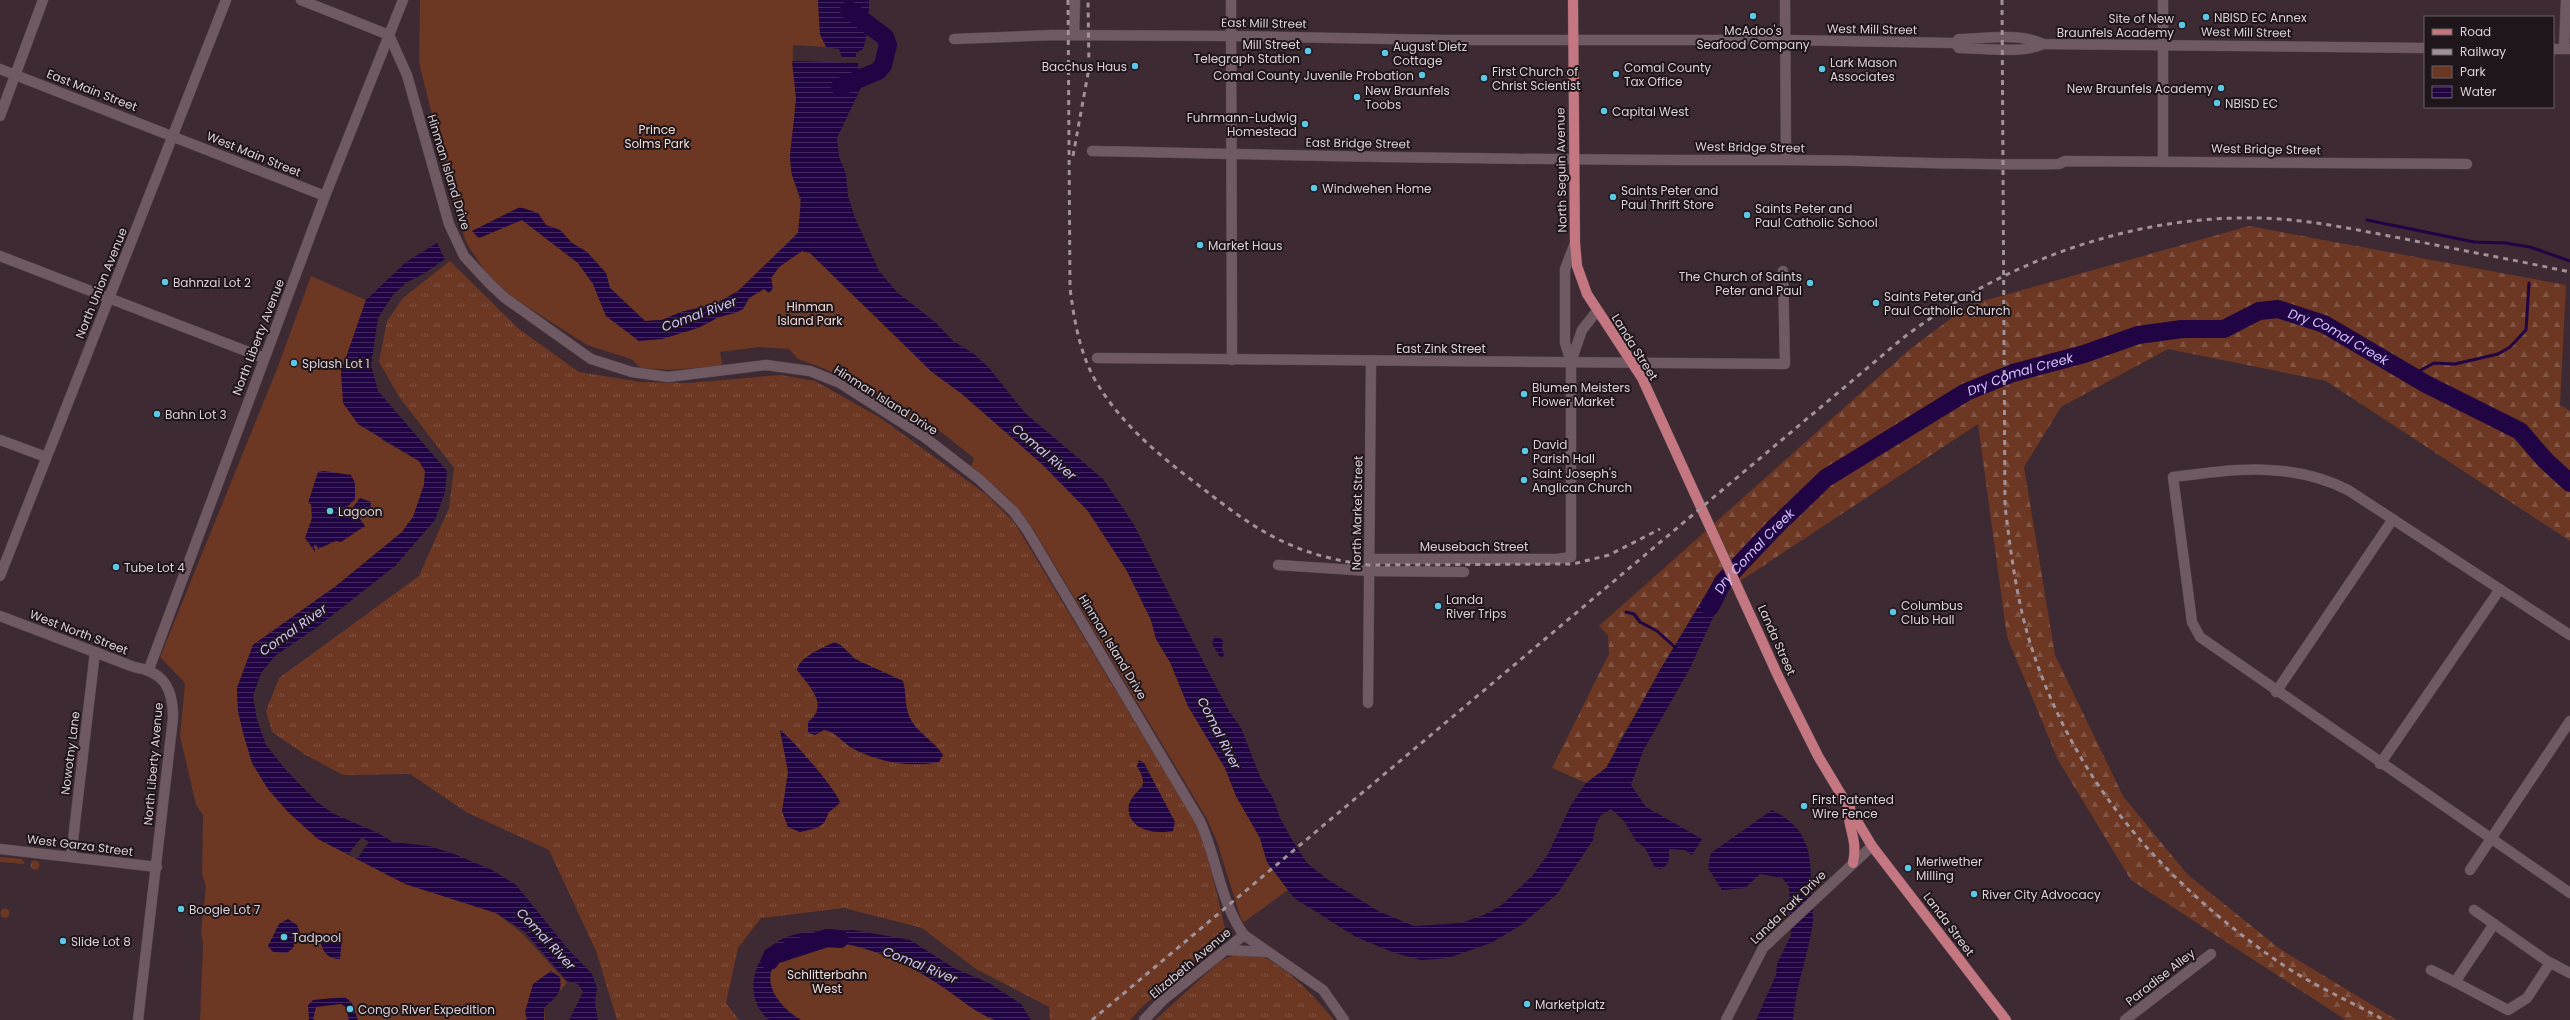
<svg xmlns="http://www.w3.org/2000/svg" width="2570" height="1020" viewBox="0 0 2570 1020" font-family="Poppins,sans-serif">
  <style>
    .grass { fill: url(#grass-tufts) }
    .forest { fill: url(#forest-firs) }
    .park { fill: #6c3723 }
    .water { fill: url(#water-rules) }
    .pier { fill: #3d2a33 }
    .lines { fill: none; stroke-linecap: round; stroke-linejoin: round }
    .stream { stroke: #210443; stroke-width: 3 }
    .river { stroke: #210443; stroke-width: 18 }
    .minor-casing { stroke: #58474f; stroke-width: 11 }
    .major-casing { stroke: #58474f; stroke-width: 11 }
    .minor { stroke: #6f5963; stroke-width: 10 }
    .major { stroke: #c47681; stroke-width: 10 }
    .rail { stroke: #a19299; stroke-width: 3; stroke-dasharray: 5 5; stroke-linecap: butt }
    .poi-dot { fill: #5bc8e6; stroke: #1e161a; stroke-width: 1.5 }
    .labels { text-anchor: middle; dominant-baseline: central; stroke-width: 4; stroke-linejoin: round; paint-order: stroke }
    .poi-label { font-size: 12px; fill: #ddd0d6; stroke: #1e161a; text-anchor: start }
    .street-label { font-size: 12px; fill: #ddd0d6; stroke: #1e161a }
    .park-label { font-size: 12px; fill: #f2dbd3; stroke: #1e161a }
    .water-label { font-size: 13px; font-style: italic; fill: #d4c4ff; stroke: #1e161a }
  </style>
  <defs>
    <pattern id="grass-tufts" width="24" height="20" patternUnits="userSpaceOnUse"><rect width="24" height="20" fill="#6c3723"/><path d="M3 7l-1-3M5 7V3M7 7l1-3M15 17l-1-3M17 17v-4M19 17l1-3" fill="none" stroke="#815342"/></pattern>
    <pattern id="forest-firs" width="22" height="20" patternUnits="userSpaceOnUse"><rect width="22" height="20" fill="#6c3723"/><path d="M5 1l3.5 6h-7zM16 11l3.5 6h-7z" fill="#815342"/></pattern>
    <pattern id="water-rules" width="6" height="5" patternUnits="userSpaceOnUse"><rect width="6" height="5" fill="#210443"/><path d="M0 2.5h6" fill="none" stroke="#41285d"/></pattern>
  </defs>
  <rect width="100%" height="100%" fill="#3d2a33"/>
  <g class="grass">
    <path d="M450 261 519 329 579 372 641 382 688 383 780 375 815 381 879 417 987 495 1014 522 1195 822 1207 853 1227 936 1144 1005 1130 1020H1050L1049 1007 976 969 922 928 844 908 761 918 738 948 726 1003 739 1020H617L596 951 549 850 466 812 410 774 343 775 304 754 272 732 266 711 279 678 419 576 449 508 454 468 400 398 379 362 387 321 403 298Z"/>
    <path d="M0 857 22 859 25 864 0 862Z"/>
    <circle cx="35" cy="865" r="4.5"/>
    <circle cx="5" cy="913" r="4.5"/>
    <path d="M1239 953C1246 954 1255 954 1261 956 1289 968 1315 997 1334 1020H1155L1220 961Z"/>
  </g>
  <path class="forest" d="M2249 226 2566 285 2560 405 2570 411V541L2326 381 2168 349 2061 407 2024 467 2055 655 2123 796 2187 874 2280 949 2397 1020H2346L2131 880 2058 760 2007 637 1978 424 1725 591 1715 579 1660 670 1653 685 1618 743 1614 756 1606 768 1586 783 1552 768 1609 654 1608 635 1599 626 1910 349 1969 305Z"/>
  <g class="park">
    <path d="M420 0H818L820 34 826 47 793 45C792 64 797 82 796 100 796 120 790 139 790 158 790 188 809 199 798 233L739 291 715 304 681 312 662 320 645 321 610 288 606 273 587 252 572 243 560 230 546 225 538 213 491 222 472 231 479 238 522 220 578 263 593 284 606 316 618 324 698 328 719 317 743 309 749 298 764 289 779 267 802 251 810 253 932 372 962 394 1043 465 1088 511 1127 571 1151 620 1156 639 1170 662 1188 706 1225 768 1236 796 1260 838 1267 862 1288 890 1244 922 1241 919 1217 842 1207 819 1032 527 1009 499 971 466 974 458 927 421 919 427 907 418 902 411 875 393 825 369 798 359 789 349 760 347 720 352 722 364 719 366 670 370 641 368 631 359 587 345 515 299 491 280 467 244 456 214 419 62Z"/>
    <path d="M311 276 366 300 341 372 382 440 419 461 425 471 424 485 413 517 402 532 336 586 253 645 237 688 238 711 252 763 268 789 288 812 318 839 406 884 496 913 523 934 567 983 544 1008 545 1020H200L203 944 201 932 206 886 202 875 203 815 196 805 180 736 185 683 160 657 277 369Z"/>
    <path d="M820 942C885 942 943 986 995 1020H795L769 1002 767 969C782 952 799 947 820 942Z"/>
  </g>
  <g class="water">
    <path d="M818 0H869V27L863 49 856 53V58H842L839 49 826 47 820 34Z"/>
    <path d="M792 61 858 63 859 75 865 79 837 138 839 157 846 174 848 196 855 218 879 271 897 292 936 323 953 341 974 354 989 368 1025 413 1103 479 1133 523 1210 675 1229 711 1241 728 1261 779 1273 798 1280 818 1291 838 1307 863 1327 879 1378 911 1414 926 1461 923 1484 915 1503 904 1533 875 1548 854 1571 805 1586 783 1606 768 1660 670 1715 579 1725 591 1690 668 1643 751 1631 785 1646 807 1702 839 1692 855 1685 850 1669 849C1669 859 1670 865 1660 869L1654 866 1645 848 1636 841 1624 821 1611 809 1600 816 1595 827 1593 840 1557 894 1521 925 1491 943 1448 958 1421 960 1395 953 1356 937 1294 898 1267 862 1260 838 1236 796 1225 768 1188 706 1170 662 1156 639 1151 620 1127 571 1088 511 1043 465 962 394 932 372 810 253 802 251 779 267 771 278 773 288 769 293 764 289 749 298 743 309 735 313 719 317 698 328 662 339 639 341 606 316 593 284 578 263 522 220 479 238 472 231 520 207 538 213 546 225 560 230 572 243 587 252 606 273 610 288 645 321 662 320 681 312 715 304 738 291 798 233 801 199 792 175 790 157 796 99Z"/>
    <path d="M437 243 445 259 425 273 407 282 393 295 378 318 371 365 378 391 447 471 445 492 435 520 395 566 320 625 275 656 261 673 253 696 257 720 266 745 285 769 317 802 334 814 378 833 393 842 429 846 454 854 492 870 516 885 568 949 592 974 597 988 595 1003 598 1020H569L583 992 578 984 567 981 524 931 496 913 405 884 318 839 288 812 268 789 252 763 243 733 238 711 237 688 253 645 336 586 402 532 413 517 424 485 425 471 419 461 358 424 343 403 341 372 366 300 406 262Z"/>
    <path d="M324 471 351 475 355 483V499L347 507 349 513 360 519 365 526 341 542 336 541 318 549 316 545H314L315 552 305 538 312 518 311 504 308 503 318 472Z"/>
    <path d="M360 498 371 502 370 511 363 509 358 514 351 510Z"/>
    <path d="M1215 636 1223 640 1222 648 1224 655 1222 657 1219 656 1212 643Z"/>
    <path d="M835 642 842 646 855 659 903 681C907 694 904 708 911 720 919 734 934 741 943 755L939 762C911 768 877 762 852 748 842 742 836 732 824 730L815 735 808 733V722C830 705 809 686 797 670 800 656 823 648 835 642Z"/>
    <path d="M780 730C789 735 840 794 840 803L829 812 824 823 817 828 800 832 788 827 782 811 788 772Z"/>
    <path d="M1139 760 1144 763 1175 822 1173 831C1154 835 1125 829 1129 804 1138 784 1151 791 1137 766Z"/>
    <path d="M1772 810C1807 828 1811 849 1811 885 1810 899 1815 914 1812 928 1807 958 1795 989 1793 1020H1756L1776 975 1777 964 1791 935 1789 886 1782 878 1760 874 1745 888 1722 890 1708 868 1711 853Z"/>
    <path d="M288 919 297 925 299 930 293 941 294 947 287 953 273 952 268 946 279 924Z"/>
    <path d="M853 930 910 940 954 968 989 983 1021 1004 1031 1020C1021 1020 1005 1020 995 1020 977 1014 959 998 944 988 905 961 852 937 805 941 799 942 792 949 787 952 755 973 774 1004 801 1020 792 1020 778 1020 770 1020 766 1019 763 1014 761 1011 745 990 756 955 777 942 799 928 828 932 853 930Z"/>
    <path d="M320 935 342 936 340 959C325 959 321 949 320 935Z"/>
    <path d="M551 971 560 977C563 993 555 998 544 1008V1020H527L525 1012 533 984Z"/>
    <path d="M345 997 352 1003 358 1020H349L346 1007 341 1004 316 1007 313 1020H309L308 1005 313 1000Z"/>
  </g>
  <path class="pier" d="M362 837 369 842 357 859 348 854Z"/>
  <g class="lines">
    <g class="stream">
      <path d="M2367 220 2474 242 2505 243 2530 247 2570 261"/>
      <path d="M2412 375 2434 363 2455 364 2498 354 2510 347 2526 330 2529 283"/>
      <path d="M1626 612 1634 614 1640 622 1657 631 1677 649"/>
    </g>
    <g class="river">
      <path d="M840 87 878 71 883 65 888 45 885 37 849 10"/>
      <path id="s1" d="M1710 607 1723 582 1776 526 1826 478 1966 392 2013 373 2084 354 2138 335 2182 329H2224L2259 311 2278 309 2324 324 2426 384 2520 431 2545 460 2570 483"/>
      <path d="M770 961 772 956 827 938 840 939"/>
    </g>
    <g class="minor-casing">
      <g id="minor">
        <path d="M301 0 389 35"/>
        <path d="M1231 0 1232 360"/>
        <path d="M1785 0 1786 160"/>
        <path d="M389 35 407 75 449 224 464 256 490 284 505 298 591 359 632 372 668 377 766 365 810 371 840 383 923 436 980 480 1014 512 1027 530 1200 821C1217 858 1220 902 1244 935"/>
        <path d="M1074 35 1075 0"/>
        <path d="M954 39 1052 35 1231 36 1444 40H1785L1955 43 1959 39C1985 39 2020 32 2043 44L2425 48"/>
        <path d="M1955 43 1959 48C1981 48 2025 54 2043 44"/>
        <path d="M2553 49H2570"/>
        <path d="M2564 49 2566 0"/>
        <path d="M0 69 325 196"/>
        <path d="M0 116 43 0"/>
        <path d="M1092 151C1324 156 1556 161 1787 160 1878 160 1968 166 2059 164L2065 161 2467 164"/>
        <path d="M2163 160V0"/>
        <path d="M0 256 264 358"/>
        <path d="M1097 358 1785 364 1783 271"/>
        <path d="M1571 362 1582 330 1597 311"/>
        <path d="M0 440 46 457"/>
        <path d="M1369 559H1557L1571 557V362L1565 343V269L1575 243"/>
        <path d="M1278 565 1369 571 1464 572"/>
        <path d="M0 576 226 0"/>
        <path d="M0 616 134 667C164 672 173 688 173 718L138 1020"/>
        <path d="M2570 635 2348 490C2291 461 2234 469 2173 477L2192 622 2200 637 2570 893"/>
        <path d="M149 669 325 196 403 0"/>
        <path d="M2276 692 2393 519"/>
        <path d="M1368 703 1371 361"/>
        <path d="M2380 764 2500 589"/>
        <path d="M0 849 157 867"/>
        <path d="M71 857 95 652"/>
        <path d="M2470 870 2570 721"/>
        <path d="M2474 910 2547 961 2570 973"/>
        <path d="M2494 924 2455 982 2508 1010 2527 998 2550 963"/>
        <path d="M1227 950 1267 952"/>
        <path d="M2431 970 2455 982"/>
        <path d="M1144 1020 1163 1000 1244 935 1323 990 1344 1020"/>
        <path d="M1726 1020 1763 948 1872 846"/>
        <path d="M2125 1020 2211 954"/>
      </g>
    </g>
    <g class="major-casing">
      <g id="major">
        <path d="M1573 0 1575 243 1577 266 1587 294 1642 378 1778 676 1818 756 1872 846 2006 1020"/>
        <path d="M1850 807C1845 825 1859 838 1853 863"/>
      </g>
    </g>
    <use href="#minor" class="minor"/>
    <use href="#major" class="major"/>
    <g class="rail">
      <path d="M1068 0 1070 288C1074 319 1079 350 1094 378 1121 426 1164 459 1206 491 1233 512 1261 533 1293 546 1317 556 1343 562 1369 565L1573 564 1609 555 1660 529"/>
      <path d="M2002 0 2005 506C2011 554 2017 603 2032 649 2077 786 2164 882 2280 963 2312 985 2350 1001 2384 1020"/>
      <path d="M1073 156 1089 68 1088 0"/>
      <path d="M1092 1020 1903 338C1999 265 2123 218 2245 218 2299 217 2352 229 2405 239 2460 250 2515 260 2570 272"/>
    </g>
  </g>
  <g class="poi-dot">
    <circle cx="1753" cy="16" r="4"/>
    <circle cx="2206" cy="17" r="4"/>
    <circle cx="2182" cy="25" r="4"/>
    <circle cx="1308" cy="51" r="4"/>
    <circle cx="1385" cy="53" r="4"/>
    <circle cx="1135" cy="66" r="4"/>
    <circle cx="1822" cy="69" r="4"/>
    <circle cx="1616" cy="74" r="4"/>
    <circle cx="1422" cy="75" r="4"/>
    <circle cx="1484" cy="78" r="4"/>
    <circle cx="2221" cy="88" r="4"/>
    <circle cx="1357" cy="97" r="4"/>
    <circle cx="2217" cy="103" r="4"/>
    <circle cx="1604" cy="111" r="4"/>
    <circle cx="1305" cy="124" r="4"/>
    <circle cx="1314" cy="188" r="4"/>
    <circle cx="1613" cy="197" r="4"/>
    <circle cx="1747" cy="215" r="4"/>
    <circle cx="1200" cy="245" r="4"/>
    <circle cx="165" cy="282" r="4"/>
    <circle cx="1810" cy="283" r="4"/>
    <circle cx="1876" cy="303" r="4"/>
    <circle cx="294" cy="363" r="4"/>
    <circle cx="1524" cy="394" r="4"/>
    <circle cx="157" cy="414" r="4"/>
    <circle cx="1525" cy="451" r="4"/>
    <circle cx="1524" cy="480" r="4"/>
    <circle cx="330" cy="511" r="4"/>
    <circle cx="116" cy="567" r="4"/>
    <circle cx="1438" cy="606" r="4"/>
    <circle cx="1893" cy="612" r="4"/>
    <circle cx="1804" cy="806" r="4"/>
    <circle cx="1908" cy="868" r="4"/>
    <circle cx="1974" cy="894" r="4"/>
    <circle cx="181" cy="909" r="4"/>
    <circle cx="284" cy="937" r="4"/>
    <circle cx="63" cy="941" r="4"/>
    <circle cx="1527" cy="1004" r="4"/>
    <circle cx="350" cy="1009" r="4"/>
  </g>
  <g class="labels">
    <g class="poi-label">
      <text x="2214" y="17">NBISD EC Annex</text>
      <text x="2174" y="18" text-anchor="end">Site of New<tspan x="2174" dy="14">Braunfels Academy</tspan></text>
      <text x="1753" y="30" text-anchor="middle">McAdoo's<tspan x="1753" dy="14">Seafood Company</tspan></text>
      <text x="1300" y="44" text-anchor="end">Mill Street<tspan x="1300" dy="14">Telegraph Station</tspan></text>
      <text x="1393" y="46">August Dietz<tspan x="1393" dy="14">Cottage</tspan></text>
      <text x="1830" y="62">Lark Mason<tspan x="1830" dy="14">Associates</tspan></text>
      <text x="1127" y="66" text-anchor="end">Bacchus Haus</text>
      <text x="1624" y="67">Comal County<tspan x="1624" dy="14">Tax Office</tspan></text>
      <text x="1492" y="71">First Church of<tspan x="1492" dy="14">Christ Scientist</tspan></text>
      <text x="1414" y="75" text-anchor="end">Comal County Juvenile Probation</text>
      <text x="2213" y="88" text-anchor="end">New Braunfels Academy</text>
      <text x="1365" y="90">New Braunfels<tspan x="1365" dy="14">Toobs</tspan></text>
      <text x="2225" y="103">NBISD EC</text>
      <text x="1612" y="111">Capital West</text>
      <text x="1297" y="117" text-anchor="end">Fuhrmann-Ludwig<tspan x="1297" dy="14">Homestead</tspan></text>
      <text x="1322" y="188">Windwehen Home</text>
      <text x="1621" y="190">Saints Peter and<tspan x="1621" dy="14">Paul Thrift Store</tspan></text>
      <text x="1755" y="208">Saints Peter and<tspan x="1755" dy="14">Paul Catholic School</tspan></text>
      <text x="1208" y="245">Market Haus</text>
      <text x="1802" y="276" text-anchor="end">The Church of Saints<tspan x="1802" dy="14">Peter and Paul</tspan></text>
      <text x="173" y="282">Bahnzai Lot 2</text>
      <text x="1884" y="296">Saints Peter and<tspan x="1884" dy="14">Paul Catholic Church</tspan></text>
      <text x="302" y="363">Splash Lot 1</text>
      <text x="1532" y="387">Blumen Meisters<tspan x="1532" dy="14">Flower Market</tspan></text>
      <text x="165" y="414">Bahn Lot 3</text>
      <text x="1533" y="444">David<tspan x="1533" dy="14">Parish Hall</tspan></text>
      <text x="1532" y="473">Saint Joseph's<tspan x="1532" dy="14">Anglican Church</tspan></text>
      <text x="338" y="511">Lagoon</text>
      <text x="124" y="567">Tube Lot 4</text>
      <text x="1446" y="599">Landa<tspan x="1446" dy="14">River Trips</tspan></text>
      <text x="1901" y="605">Columbus<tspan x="1901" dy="14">Club Hall</tspan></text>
      <text x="1812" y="799">First Patented<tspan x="1812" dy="14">Wire Fence</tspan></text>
      <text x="1916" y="861">Meriwether<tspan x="1916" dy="14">Milling</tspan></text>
      <text x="1982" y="894">River City Advocacy</text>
      <text x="189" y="909">Boogie Lot 7</text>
      <text x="292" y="937">Tadpool</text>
      <text x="71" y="941">Slide Lot 8</text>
      <text x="1535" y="1004">Marketplatz</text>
      <text x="358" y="1009">Congo River Expedition</text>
    </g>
    <g class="street-label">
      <text transform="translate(1264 23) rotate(1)">East Mill Street</text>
      <text transform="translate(1872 29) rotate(1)">West Mill Street</text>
      <text transform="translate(2246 32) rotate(1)">West Mill Street</text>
      <text transform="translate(92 90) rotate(21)">East Main Street</text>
      <text transform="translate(1358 143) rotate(1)">East Bridge Street</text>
      <text transform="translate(1750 147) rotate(1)">West Bridge Street</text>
      <text transform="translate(2266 149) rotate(1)">West Bridge Street</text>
      <text transform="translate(254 154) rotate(22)">West Main Street</text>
      <text transform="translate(1561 170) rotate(-91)">North Seguin Avenue</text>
      <text transform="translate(449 172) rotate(73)">Hinman Island Drive</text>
      <text transform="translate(101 283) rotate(-68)">North Union Avenue</text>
      <text transform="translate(258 337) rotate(-69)">North Liberty Avenue</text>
      <text transform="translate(1635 347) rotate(58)">Landa Street</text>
      <text x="1441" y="348">East Zink Street</text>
      <text transform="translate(886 400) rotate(32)">Hinman Island Drive</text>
      <text transform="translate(1357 513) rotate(-89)">North Market Street</text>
      <text x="1474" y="546">Meusebach Street</text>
      <text transform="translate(79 632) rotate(21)">West North Street</text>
      <text transform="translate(1777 640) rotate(66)">Landa Street</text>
      <text transform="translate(1113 647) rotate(59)">Hinman Island Drive</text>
      <text transform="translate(70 753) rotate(-83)">Nowotny Lane</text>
      <text transform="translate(153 764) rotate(-85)">North Liberty Avenue</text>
      <text transform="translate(80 845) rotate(7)">West Garza Street</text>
      <text transform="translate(1788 907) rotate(-44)">Landa Park Drive</text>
      <text transform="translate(1949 924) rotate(53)">Landa Street</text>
      <text transform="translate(1190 963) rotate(-40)">Elizabeth Avenue</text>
      <text transform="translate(2160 977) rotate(-38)">Paradise Alley</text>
    </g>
    <g class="park-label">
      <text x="657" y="129">Prince<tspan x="657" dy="14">Solms Park</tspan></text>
      <text x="810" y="306">Hinman<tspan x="810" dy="14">Island Park</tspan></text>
      <text x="827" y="974">Schlitterbahn<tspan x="827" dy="14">West</tspan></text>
    </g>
    <g class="water-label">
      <text transform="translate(699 314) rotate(-20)">Comal River</text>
      <text stroke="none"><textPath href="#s1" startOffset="732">Dry Comal Creek</textPath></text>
      <text stroke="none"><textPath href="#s1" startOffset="396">Dry Comal Creek</textPath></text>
      <text transform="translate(1044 452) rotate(40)">Comal River</text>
      <text stroke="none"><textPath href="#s1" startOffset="72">Dry Comal Creek</textPath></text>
      <text transform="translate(293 630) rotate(-35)">Comal River</text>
      <text transform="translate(1219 733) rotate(63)">Comal River</text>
      <text transform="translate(546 939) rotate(47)">Comal River</text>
      <text transform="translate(920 965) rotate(22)">Comal River</text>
    </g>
  </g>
  <rect x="2424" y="16" width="130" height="92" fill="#1e161a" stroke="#6a6065"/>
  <rect x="2432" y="29" width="20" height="6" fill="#c47681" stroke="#6a6065"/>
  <text x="2460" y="36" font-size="12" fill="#ddd0d6">Road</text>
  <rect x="2432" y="49" width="20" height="6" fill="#a19299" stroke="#6a6065"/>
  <text x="2460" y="56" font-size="12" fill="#ddd0d6">Railway</text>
  <rect x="2432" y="66" width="20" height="12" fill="#6c3723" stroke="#6a6065"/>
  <text x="2460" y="76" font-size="12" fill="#ddd0d6">Park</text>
  <rect x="2432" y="86" width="20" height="12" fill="url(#water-rules)" stroke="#6a6065"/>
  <text x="2460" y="96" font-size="12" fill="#ddd0d6">Water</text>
</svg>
